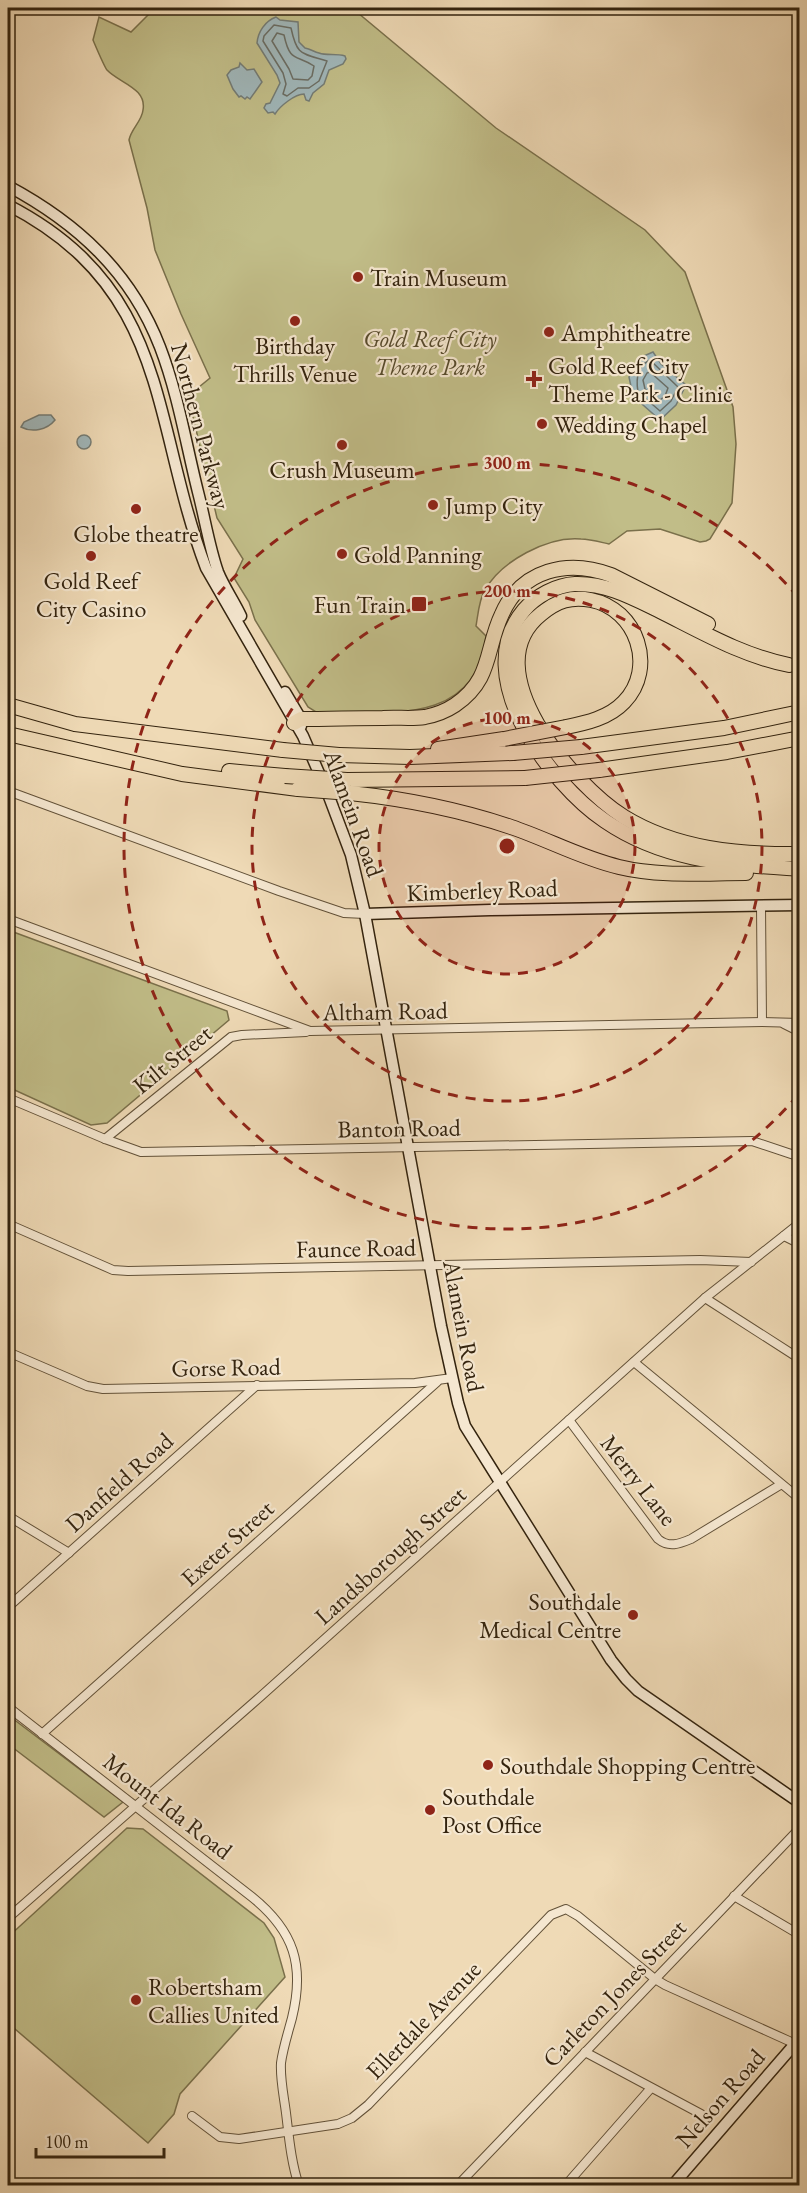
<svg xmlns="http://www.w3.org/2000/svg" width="807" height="2193" viewBox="0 0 807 2193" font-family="'EB Garamond',serif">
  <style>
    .green { fill: #c1bd88; stroke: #7a704b; stroke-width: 1.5 }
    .water { fill: #a0b7ba; stroke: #747c75; stroke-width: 1.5 }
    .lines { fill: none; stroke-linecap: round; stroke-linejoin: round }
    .shore { stroke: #6a6d64; stroke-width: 1.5 }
    .street-casing { stroke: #625138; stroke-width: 10 }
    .secondary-casing { stroke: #33230e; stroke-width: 13 }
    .highway-casing { stroke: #33230e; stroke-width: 16 }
    .street { stroke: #f5e7d0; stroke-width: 8 }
    .secondary { stroke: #f5e7d0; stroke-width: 10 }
    .highway { stroke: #efdab6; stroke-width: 14 }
    .highway-bridge-casing { stroke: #33230e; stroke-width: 16; stroke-linecap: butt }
    .highway-bridge { stroke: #efdab6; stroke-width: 14 }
    .ring { fill: none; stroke: #8f2418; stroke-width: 3; stroke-dasharray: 10 8 }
    .poi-dot { fill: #8f2418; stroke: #f5e7d0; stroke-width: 2 }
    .labels { text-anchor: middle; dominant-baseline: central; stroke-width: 4.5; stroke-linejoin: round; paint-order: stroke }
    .poi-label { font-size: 24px; fill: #33230e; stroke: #f5e7d0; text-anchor: start }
    .park-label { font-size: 24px; font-style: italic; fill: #564a2c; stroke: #f5e7d0 }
    .street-label { font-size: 24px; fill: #33230e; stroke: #f5e7d0 }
    .centre { fill: #8f2418; stroke: #f5e7d0; stroke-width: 3 }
    .ring-label { font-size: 18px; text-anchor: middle; font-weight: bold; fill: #8f2418; stroke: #f5e7d0; stroke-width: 4.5; stroke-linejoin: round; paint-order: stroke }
  </style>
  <rect width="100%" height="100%" fill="#efdab6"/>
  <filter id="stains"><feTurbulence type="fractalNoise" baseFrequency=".00333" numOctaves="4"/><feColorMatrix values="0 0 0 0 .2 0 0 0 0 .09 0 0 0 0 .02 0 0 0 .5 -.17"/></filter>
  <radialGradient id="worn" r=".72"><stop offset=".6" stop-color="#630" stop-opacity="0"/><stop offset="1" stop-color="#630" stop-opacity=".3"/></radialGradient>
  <g class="green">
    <path d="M155 8H352L496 128 645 230 685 272 733 407 736 444 732 503 710 539 706 541 700 542 660 529 627 531 609 544C600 542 590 539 581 539 548 536 501 561 485 590 479 599 478 615 476 626L486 636C476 728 384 712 316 712L308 707 255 620 249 602 234 578 243 559 217 518 188 396 210 378 181 314 155 250 147 208 129 140C131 129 142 121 143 110 147 88 119 83 107 70 104 66 96 47 93 40L99 17 131 32Z"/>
    <path d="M8 930 227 1011 229 1020 107 1123 91 1125 8 1087Z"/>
    <path d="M8 1715 123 1802 104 1817 8 1744Z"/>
    <path d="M127 1828 143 1829 264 1923 274 1938 285 1977 180 2094 174 2114 148 2143 8 2023V1937Z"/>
  </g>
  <g class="water">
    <path d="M276 17 280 20 298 22 299 42 305 48C311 49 314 52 319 53 327 56 336 53 345 56L346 59 343 64 329 70 324 84 313 93 309 101 306 100 304 94C295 94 280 106 275 114L273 112 268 113 264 108 266 104 270 103 280 83 277 75 257 43C258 32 265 21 276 17Z"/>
    <path d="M240 63 247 70 254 69 262 82 250 99 247 97 245 99 241 96 239 97 233 89 227 75 231 70 239 67Z"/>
    <path d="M653 352 661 364 686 385 676 405 660 420 633 396 629 377 639 358Z"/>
    <path d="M39 415H51L55 420C47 430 32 433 21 427L24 422Z"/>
    <circle cx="84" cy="442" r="7"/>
  </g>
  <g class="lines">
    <g class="shore">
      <path d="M274 25 291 28C297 56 301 53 327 61L319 81 309 88H298L287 96 283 94 286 84 283 73 263 41 264 36Z"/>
      <path d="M277 33 284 35C290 63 296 54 314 66L312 76 308 80 293 79 289 69 272 41Z"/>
      <path d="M650 360 678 387 671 401 660 411 638 392C636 380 636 366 650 360Z"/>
      <path d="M650 372 668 388 665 396 660 400 645 389 643 380 647 373Z"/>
    </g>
    <g class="street-casing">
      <g id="street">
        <path d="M8 791 279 891 344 913 365 914"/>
        <path d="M761 906 762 1022"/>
        <path d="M8 919 310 1031 762 1022 800 1023"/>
        <path d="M784 1024 800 1032"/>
        <path d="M8 1098 105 1139 141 1152 752 1141 800 1157"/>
        <path d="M105 1139 231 1037 242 1035 306 1032"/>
        <path d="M8 1224 113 1270 128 1271 700 1260 751 1262"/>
        <path d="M784 1236 800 1244"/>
        <path d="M705 1298 800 1359"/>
        <path d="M8 1352 87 1386 103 1389 415 1383 452 1378"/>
        <path d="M634 1362 800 1499"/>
        <path d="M569 1420 658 1539C669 1548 679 1544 691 1539L780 1485"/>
        <path d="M8 1516 69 1553"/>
        <path d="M8 1607 257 1385"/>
        <path d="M8 1707 252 1897C294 1931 305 1965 292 2018 288 2033 283 2048 281 2063 280 2079 284 2097 286 2113 289 2137 291 2162 299 2186"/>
        <path d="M42 1734 437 1382"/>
        <path d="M734 1896 800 1935"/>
        <path d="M8 1918 260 1697 705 1298 800 1223"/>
        <path d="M585 2052 701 2114"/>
        <path d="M192 2116 220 2137 239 2139 338 2124 352 2118 368 2105 551 1915 566 1909 578 1916 655 1979 665 1985 789 2041 800 2049"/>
        <path d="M457 2186 800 1828"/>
        <path d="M565 2186 651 2088"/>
      </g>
    </g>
    <g class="secondary-casing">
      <g id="secondary">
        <path d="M8 186C77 223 131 272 160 347 178 394 186 444 198 492 205 519 209 546 218 572 224 587 234 601 241 616"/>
        <path d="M8 205C172 290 150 420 206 568L303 736 328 794 351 855 365 914 441 1326 458 1403 465 1426 611 1660 626 1679 638 1691 800 1803"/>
        <path d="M285 692 301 719V726"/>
        <path d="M365 914 490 910 800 905"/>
        <path d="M672 2186 800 2038"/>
      </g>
    </g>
    <g class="highway-casing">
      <g id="highway">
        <path d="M789 665C743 656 702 632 660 611 633 598 606 583 575 584 556 585 536 596 524 610 469 675 549 783 605 821 665 862 729 864 800 869"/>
        <path d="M8 705 75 724 283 750"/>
        <path d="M294 723 301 719C328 719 356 718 383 718 397 717 412 719 425 717 435 715 446 711 455 705 493 679 485 649 502 614 522 569 568 559 611 575L708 624"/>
        <path d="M566 727C586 723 609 718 624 702 657 668 637 609 591 600 571 596 557 601 541 614 472 669 573 785 624 817 676 849 739 855 800 854"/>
        <path d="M8 734 182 774 298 789"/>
        <path d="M581 747 724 728 800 712"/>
        <path d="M438 749 504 739"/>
        <path d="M339 755 410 757 513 753"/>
        <path d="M599 770 727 752 800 738"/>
        <path d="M229 771 285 776"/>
        <path d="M347 780 525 778"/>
        <path d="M350 793C406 799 458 809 511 827 547 839 581 858 619 867 660 877 704 873 746 873"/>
      </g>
    </g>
    <use href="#street" class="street"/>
    <use href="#secondary" class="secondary"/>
    <use href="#highway" class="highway"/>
    <g class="highway-bridge-casing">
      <g id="highway-bridge">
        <path d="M504 739 566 727"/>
        <path d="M283 750 339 755"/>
        <path d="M513 753 581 747"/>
        <path d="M285 776 347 780"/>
        <path d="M525 778 599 770"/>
        <path d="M298 789 350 793"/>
      </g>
    </g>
    <use href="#highway-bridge" class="highway-bridge"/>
  </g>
  <circle cx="507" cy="846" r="128" fill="#8f2418" fill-opacity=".12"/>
  <g class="ring">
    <circle cx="507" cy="846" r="128"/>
    <circle cx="507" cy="846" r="255"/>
    <path d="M798 1095A383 383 0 1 1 798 597"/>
  </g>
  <g class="poi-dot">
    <circle cx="358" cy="277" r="6"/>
    <circle cx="295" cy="321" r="6"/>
    <circle cx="549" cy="332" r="6"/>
    <path d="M531 370h6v6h6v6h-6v6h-6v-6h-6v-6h6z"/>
    <circle cx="542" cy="424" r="6"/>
    <circle cx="342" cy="445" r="6"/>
    <circle cx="433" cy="505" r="6"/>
    <circle cx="136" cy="509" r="6"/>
    <circle cx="342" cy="554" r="6"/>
    <circle cx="91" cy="556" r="6"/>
    <rect x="411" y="596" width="16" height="16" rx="3"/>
    <circle cx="633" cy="1615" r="6"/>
    <circle cx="488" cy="1765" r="6"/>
    <circle cx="430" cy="1810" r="6"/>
    <circle cx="136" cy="2000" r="6"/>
  </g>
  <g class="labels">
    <g class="poi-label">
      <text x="370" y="277">Train Museum</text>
      <text x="561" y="332">Amphitheatre</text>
      <text x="295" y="345" text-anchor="middle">Birthday<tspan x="295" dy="28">Thrills Venue</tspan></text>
      <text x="548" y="365">Gold Reef City<tspan x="548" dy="28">Theme Park - Clinic</tspan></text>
      <text x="554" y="424">Wedding Chapel</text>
      <text x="342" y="469" text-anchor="middle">Crush Museum</text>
      <text x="445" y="505">Jump City</text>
      <text x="136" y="533" text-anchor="middle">Globe theatre</text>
      <text x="354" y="554">Gold Panning</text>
      <text x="91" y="580" text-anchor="middle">Gold Reef<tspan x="91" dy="28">City Casino</tspan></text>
      <text x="406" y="604" text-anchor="end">Fun Train</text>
      <text x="621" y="1601" text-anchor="end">Southdale<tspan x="621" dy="28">Medical Centre</tspan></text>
      <text x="500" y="1765">Southdale Shopping Centre</text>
      <text x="442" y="1796">Southdale<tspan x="442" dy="28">Post Office</tspan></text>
      <text x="148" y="1986">Robertsham<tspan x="148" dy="28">Callies United</tspan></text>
    </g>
    <g class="park-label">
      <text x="430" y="338">Gold Reef City<tspan x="430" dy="28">Theme Park</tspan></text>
    </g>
    <g class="street-label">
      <text transform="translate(201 426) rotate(75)">Northern Parkway</text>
      <text transform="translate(354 813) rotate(70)">Alamein Road</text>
      <text transform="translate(482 890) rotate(-2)">Kimberley Road</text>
      <text transform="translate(385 1011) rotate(-1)">Altham Road</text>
      <text transform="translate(172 1059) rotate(-39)">Kilt Street</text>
      <text transform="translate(399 1128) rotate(-1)">Banton Road</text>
      <text transform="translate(356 1248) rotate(-1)">Faunce Road</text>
      <text transform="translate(464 1326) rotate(79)">Alamein Road</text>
      <text transform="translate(226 1367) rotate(-1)">Gorse Road</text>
      <text transform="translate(639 1480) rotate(52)">Merry Lane</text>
      <text transform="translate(119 1482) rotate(-42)">Danfield Road</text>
      <text transform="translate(227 1543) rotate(-42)">Exeter Street</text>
      <text transform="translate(390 1555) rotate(-42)">Landsborough Street</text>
      <text transform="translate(168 1806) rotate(38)">Mount Ida Road</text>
      <text transform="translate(614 1993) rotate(-46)">Carleton Jones Street</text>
      <text transform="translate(423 2020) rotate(-46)">Ellerdale Avenue</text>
      <text transform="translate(720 2098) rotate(-49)">Nelson Road</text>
    </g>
  </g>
  <circle cx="507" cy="846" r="9" class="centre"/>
  <g class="ring-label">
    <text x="507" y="469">300 m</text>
    <text x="507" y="597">200 m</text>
    <text x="507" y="724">100 m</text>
  </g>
  <rect width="807" height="2193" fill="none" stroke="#efdab6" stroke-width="30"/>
  <rect x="9" y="9" width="789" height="2175" fill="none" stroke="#33230e" stroke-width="3"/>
  <rect x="15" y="15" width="777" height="2163" fill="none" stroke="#33230e" stroke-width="1.5"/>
  <path d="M36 2148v9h128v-9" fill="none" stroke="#33230e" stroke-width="3"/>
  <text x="45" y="2148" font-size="18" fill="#33230e" stroke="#f5e7d0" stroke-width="4.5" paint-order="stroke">100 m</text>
  <rect width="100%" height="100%" filter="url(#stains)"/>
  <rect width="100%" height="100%" fill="url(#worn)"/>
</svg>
